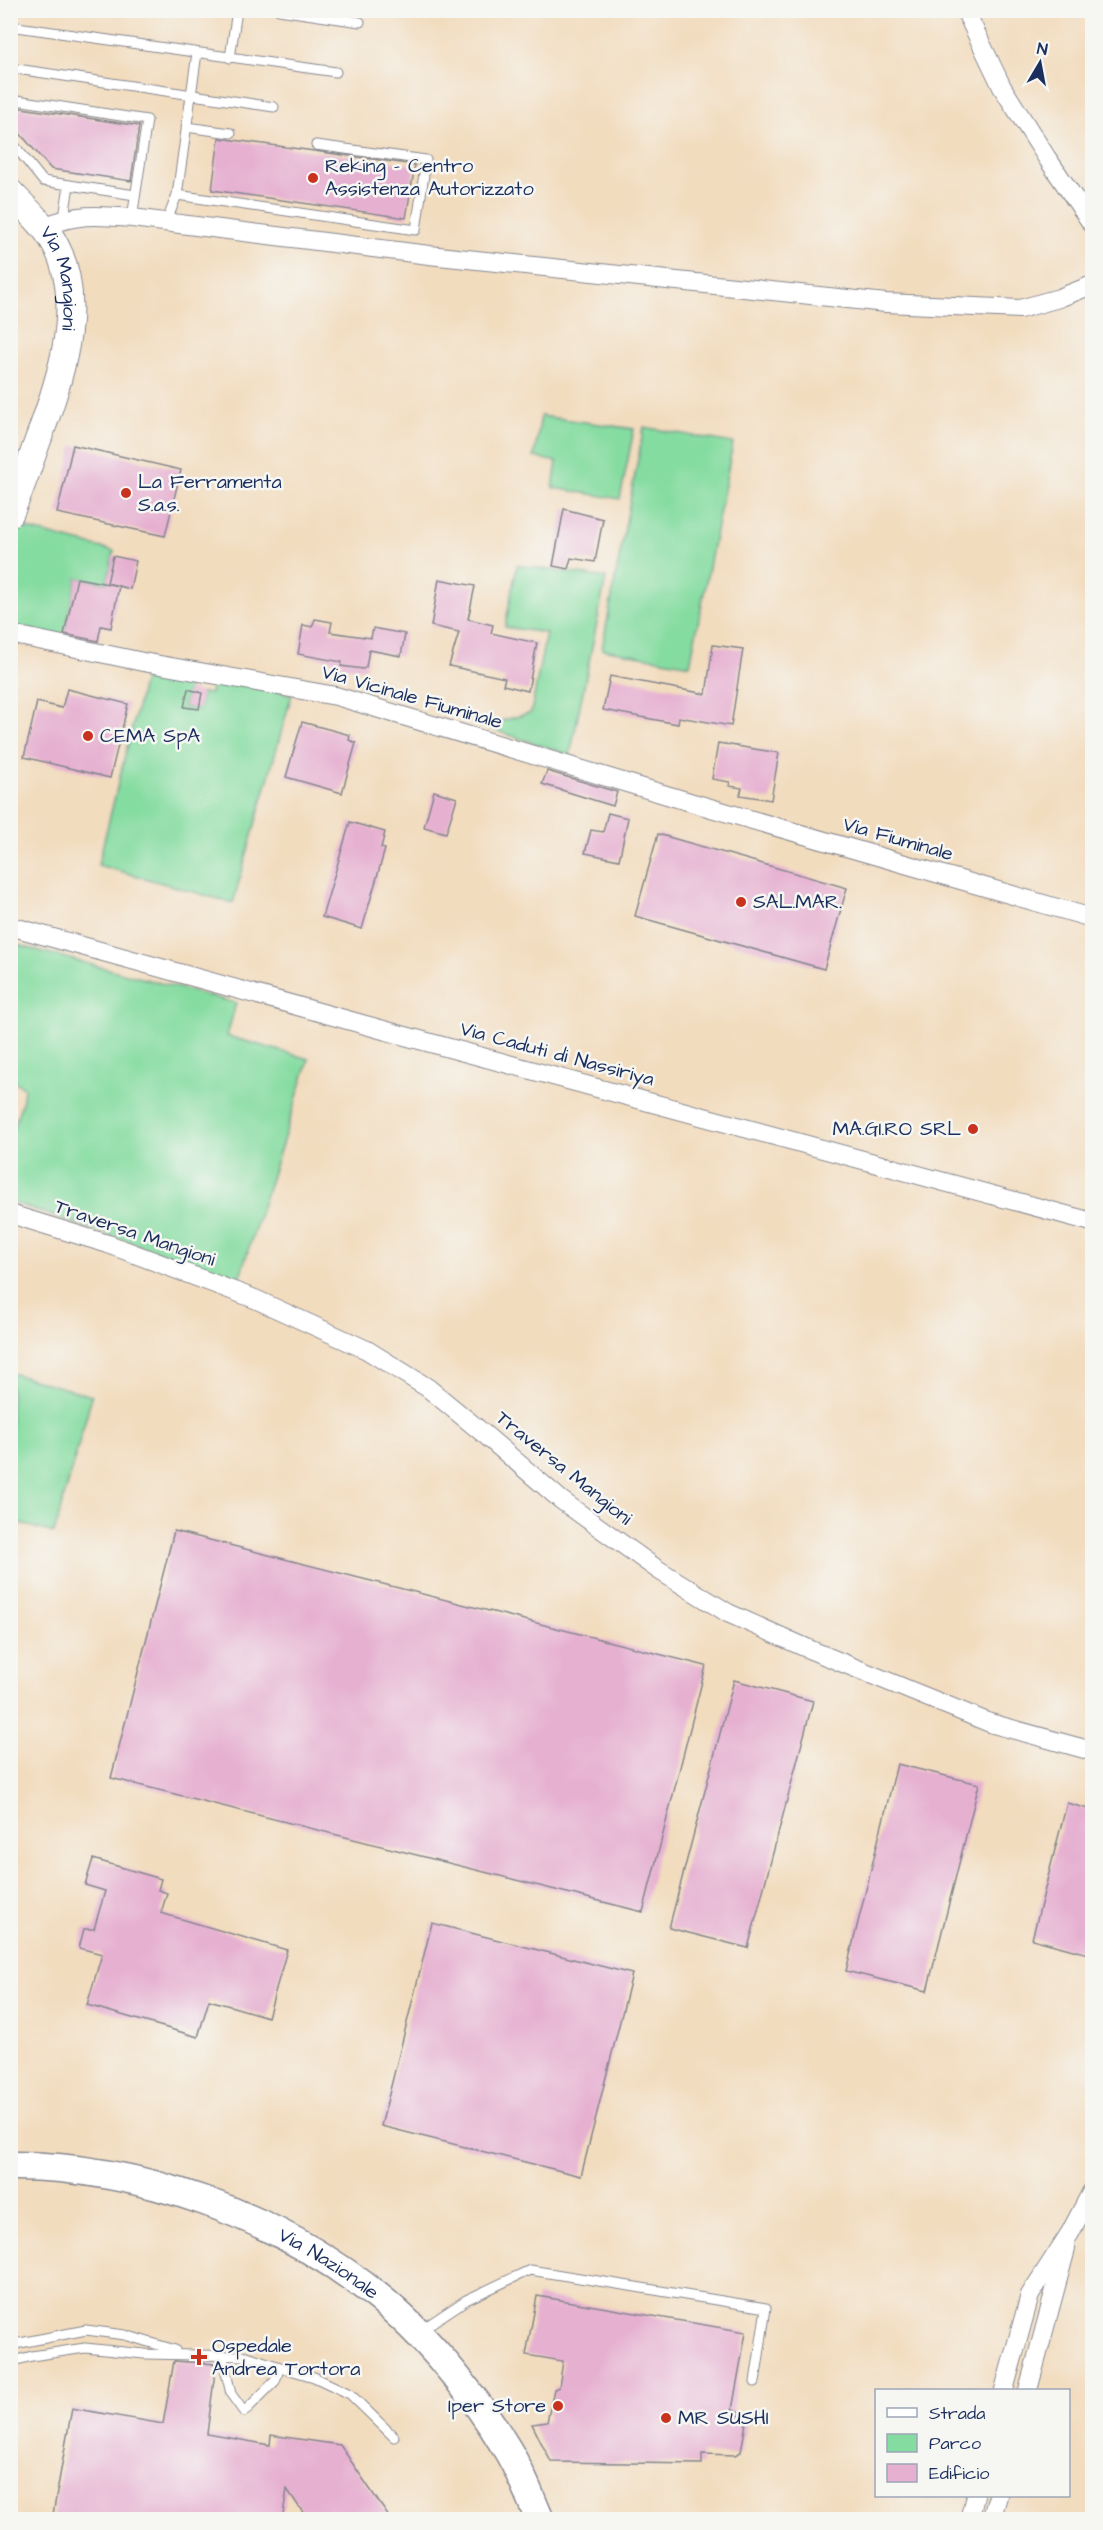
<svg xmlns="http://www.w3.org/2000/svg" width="1103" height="2530" viewBox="0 0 1103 2530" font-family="'Architects Daughter',sans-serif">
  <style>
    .green { fill: #85dca0; stroke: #50867f; stroke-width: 1.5 }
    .building { fill: #e6b1d1 }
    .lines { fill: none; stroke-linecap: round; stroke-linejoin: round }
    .lane-casing { stroke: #86868e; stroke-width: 11 }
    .street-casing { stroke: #86868e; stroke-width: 20 }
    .secondary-casing { stroke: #86868e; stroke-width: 28 }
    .primary-casing { stroke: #86868e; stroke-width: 31 }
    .lane { stroke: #fff; stroke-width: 9 }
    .street { stroke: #fff; stroke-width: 18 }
    .secondary { stroke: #fff; stroke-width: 26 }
    .primary { stroke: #fff; stroke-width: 28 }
    .poi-dot { fill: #c8321e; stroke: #f6f6f2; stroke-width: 2 }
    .labels { text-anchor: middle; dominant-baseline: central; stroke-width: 5; stroke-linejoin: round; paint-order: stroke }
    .poi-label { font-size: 20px; fill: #1b2f5e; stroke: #f6f6f2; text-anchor: start }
    .street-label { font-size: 20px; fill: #1b2f5e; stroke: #f6f6f2 }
  </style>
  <rect width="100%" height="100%" fill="#f6f6f2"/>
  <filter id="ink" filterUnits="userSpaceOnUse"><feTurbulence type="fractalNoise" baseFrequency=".0167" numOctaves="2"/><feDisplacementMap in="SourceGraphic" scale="12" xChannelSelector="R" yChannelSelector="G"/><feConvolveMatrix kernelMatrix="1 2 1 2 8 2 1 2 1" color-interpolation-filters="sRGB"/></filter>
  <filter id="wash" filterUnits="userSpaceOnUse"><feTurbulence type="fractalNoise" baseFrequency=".008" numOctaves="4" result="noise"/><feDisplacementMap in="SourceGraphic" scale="24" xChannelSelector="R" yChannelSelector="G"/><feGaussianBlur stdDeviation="1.35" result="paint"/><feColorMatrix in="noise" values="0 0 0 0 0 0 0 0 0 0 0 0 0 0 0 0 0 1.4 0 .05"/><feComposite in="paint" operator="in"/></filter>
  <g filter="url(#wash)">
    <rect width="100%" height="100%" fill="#f2dcbe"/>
    <g class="green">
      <path d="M541 416 634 429 620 499 553 488 557 462 534 457Z"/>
      <path d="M644 427 733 443 690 665 602 649Z"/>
      <path d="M20 527 114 551 107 583 77 578 63 640 11 627 10 572 13 570C5 557 14 539 20 527Z"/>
      <path d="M517 565 606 578 570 755 482 726 531 713 546 633 505 627Z"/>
      <path d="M147 667 191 675 184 707 199 709 202 693 210 694 212 679 292 694 233 903 98 865Z"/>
      <path d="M10 943 236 1003 227 1036 309 1059 239 1279 11 1202V1135L23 1099 24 1087 11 1080Z"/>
      <path d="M11 1373 92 1396 54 1533 11 1521Z"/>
    </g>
    <g id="blocks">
      <g class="building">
        <path d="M15 107 139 126 131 181 51 169 10 122V108Z"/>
        <path d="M219 138 415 165 406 218 212 190Z"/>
        <path d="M73 445 181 470 165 536 57 513Z"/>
        <path d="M564 509 603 519 595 562 571 558 568 569 553 566Z"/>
        <path d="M113 556 136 561 130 589 107 583Z"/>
        <path d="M77 578 119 586 111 628 101 626 98 641 64 634Z"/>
        <path d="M439 579 475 586 468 619 493 625 491 633 537 643 528 691 503 685 505 678 449 666 459 632 431 626Z"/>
        <path d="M315 619 332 622 330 632 371 638 373 628 405 634 401 656 369 650 366 667 363 669 341 666 342 662 298 654 303 625 312 627Z"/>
        <path d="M713 645 743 649 731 726 679 717 678 724 603 710 610 676 706 694Z"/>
        <path d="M67 689 128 704 110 778 24 757 37 702 62 708Z"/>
        <path d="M188 689 202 693 199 709 184 707Z"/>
        <path d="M302 722 350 735 349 740 356 743 342 793 286 777Z"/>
        <path d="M718 743 779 753 771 800 740 795 742 788 729 786 730 782 712 779Z"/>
        <path d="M547 771 617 792 613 806 542 784Z"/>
        <path d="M434 791 457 798 446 833 424 827Z"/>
        <path d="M608 813 628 818 619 860 585 853 591 830 603 832Z"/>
        <path d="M350 822 385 832 381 848 385 849 362 929 322 917Z"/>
        <path d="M658 834 847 888 824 969 635 916Z"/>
        <path d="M174 1531 706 1666 643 1912 111 1778Z"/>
        <path d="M734 1680 813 1701 748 1948 669 1928Z"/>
        <path d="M897 1764 979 1784 927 1991 846 1971Z"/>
        <path d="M1067 1803 1092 1810V1955L1032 1939Z"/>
        <path d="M93 1859 161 1879 158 1890 167 1893 161 1913 287 1950 268 2017 209 2000 198 2037 87 2005 102 1954 79 1948 84 1929H94L105 1891 85 1885Z"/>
        <path d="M432 1923 632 1974 581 2176 381 2126Z"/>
        <path d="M537 2296 746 2332 732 2410 738 2411 737 2415 747 2417 741 2452 735 2455 702 2454V2464L551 2462 532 2424 547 2422 554 2389 559 2387 563 2361 526 2355Z"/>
        <path d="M174 2361 216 2364 207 2434 270 2445 271 2435 340 2445 391 2520H308L287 2489 282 2520H52L72 2408 163 2424Z"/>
      </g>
    </g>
  </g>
  <g filter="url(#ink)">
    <use href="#blocks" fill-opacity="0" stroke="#86868e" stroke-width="1.5"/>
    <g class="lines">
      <g class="lane-casing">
        <g id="lane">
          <path d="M279 10 360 22"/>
          <path d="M10 26 336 72"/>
          <path d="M230 58 237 10"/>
          <path d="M10 68 274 107"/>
          <path d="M10 99 147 120 132 218"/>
          <path d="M186 127 231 133"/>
          <path d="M10 140 43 181 135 195"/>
          <path d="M177 195 416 230 426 160 316 145"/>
          <path d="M67 217 65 211 69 185"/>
          <path d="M166 223 177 195 197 53"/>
          <path d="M421 2330 466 2300 530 2270 766 2308 755 2382"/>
          <path d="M10 2345 86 2330 125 2335 175 2350"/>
          <path d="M10 2362 32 2356 85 2348 144 2354 247 2356 280 2367 275 2381 244 2412 231 2394 222 2355"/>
          <path d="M280 2367 314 2377 350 2394 394 2437"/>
        </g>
      </g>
      <g class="street-casing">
        <g id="street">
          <path d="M965 10 1002 87 1047 158 1092 224"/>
          <path d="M43 227C77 213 96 215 132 218L429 255 886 303 1020 309 1059 298 1092 285"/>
          <path d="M10 634 143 662 336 696 690 802 1092 918"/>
          <path d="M10 926 405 1036 1092 1222"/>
          <path d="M10 1214 108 1244 255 1299 367 1350 428 1388 483 1433 561 1500 657 1569 728 1613 811 1650 990 1723 1092 1751"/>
          <path d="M1004 2390 1030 2295 1070 2233 1092 2191"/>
          <path d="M1028 2390 1066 2249"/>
          <path d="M969 2520 975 2496"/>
          <path d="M991 2520 998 2496"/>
        </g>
      </g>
      <g class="secondary-casing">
        <g id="secondary">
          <path id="s1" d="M10 192C25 208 44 224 55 244 87 303 59 383 38 440 29 465 21 490 10 514"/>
        </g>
      </g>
      <g class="primary-casing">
        <g id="primary">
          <path id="s2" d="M10 2166C138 2165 276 2216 376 2295 423 2332 474 2394 505 2446 520 2469 529 2495 540 2520"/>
        </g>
      </g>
      <use href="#lane" class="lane"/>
      <use href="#street" class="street"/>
      <use href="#secondary" class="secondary"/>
      <use href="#primary" class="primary"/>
    </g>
  </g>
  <g class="poi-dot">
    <circle cx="313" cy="178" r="6"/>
    <circle cx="126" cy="493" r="6"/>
    <circle cx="88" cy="736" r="6"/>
    <circle cx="741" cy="902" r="6"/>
    <circle cx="973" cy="1129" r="6"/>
    <path d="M196 2348h6v6h6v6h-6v6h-6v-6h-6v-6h6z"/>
    <circle cx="558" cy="2406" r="6"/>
    <circle cx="666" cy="2418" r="6"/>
  </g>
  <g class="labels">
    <g class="poi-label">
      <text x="325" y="166">Reking - Centro<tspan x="325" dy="23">Assistenza Autorizzato</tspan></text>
      <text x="138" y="482">La Ferramenta<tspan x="138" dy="23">S.a.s.</tspan></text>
      <text x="100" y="736">CEMA SpA</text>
      <text x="753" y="902">SAL.MAR.</text>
      <text x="961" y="1129" text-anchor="end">MA.GI.RO SRL</text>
      <text x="212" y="2346">Ospedale<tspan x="212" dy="23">Andrea Tortora</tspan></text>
      <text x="546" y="2406" text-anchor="end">Iper Store</text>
      <text x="678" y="2418">MR SUSHI</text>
    </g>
    <g class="street-label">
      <text stroke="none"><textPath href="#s1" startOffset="104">Via Mangioni</textPath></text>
      <text transform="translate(412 697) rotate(16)">Via Vicinale Fiuminale</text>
      <text transform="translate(898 839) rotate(16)">Via Fiuminale</text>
      <text transform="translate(557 1054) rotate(15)">Via Caduti di Nassiriya</text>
      <text transform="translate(135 1233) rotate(19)">Traversa Mangioni</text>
      <text transform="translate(564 1468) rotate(39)">Traversa Mangioni</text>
      <text stroke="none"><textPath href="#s2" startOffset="338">Via Nazionale</textPath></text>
    </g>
  </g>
  <rect width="1103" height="2530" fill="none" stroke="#f6f6f2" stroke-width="36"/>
  <rect x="875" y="2389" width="195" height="108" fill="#f6f6f2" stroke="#9ea6b7" stroke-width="1.5"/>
  <rect x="887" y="2408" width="30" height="9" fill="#ffffff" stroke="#9ea6b7" stroke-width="1.5"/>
  <text x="929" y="2419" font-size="18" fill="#1b2f5e">Strada</text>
  <rect x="887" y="2434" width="30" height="18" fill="#85dca0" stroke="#9ea6b7" stroke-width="1.5"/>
  <text x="929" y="2449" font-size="18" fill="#1b2f5e">Parco</text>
  <rect x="887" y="2464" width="30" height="18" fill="#e6b1d1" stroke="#9ea6b7" stroke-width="1.5"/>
  <text x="929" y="2479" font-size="18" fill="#1b2f5e">Edificio</text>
  <g transform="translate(1040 63) rotate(10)" stroke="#f6f6f2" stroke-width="4.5" paint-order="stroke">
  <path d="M0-4.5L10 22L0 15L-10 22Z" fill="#1b2f5e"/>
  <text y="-9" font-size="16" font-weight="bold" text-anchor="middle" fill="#1b2f5e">N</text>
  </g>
</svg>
